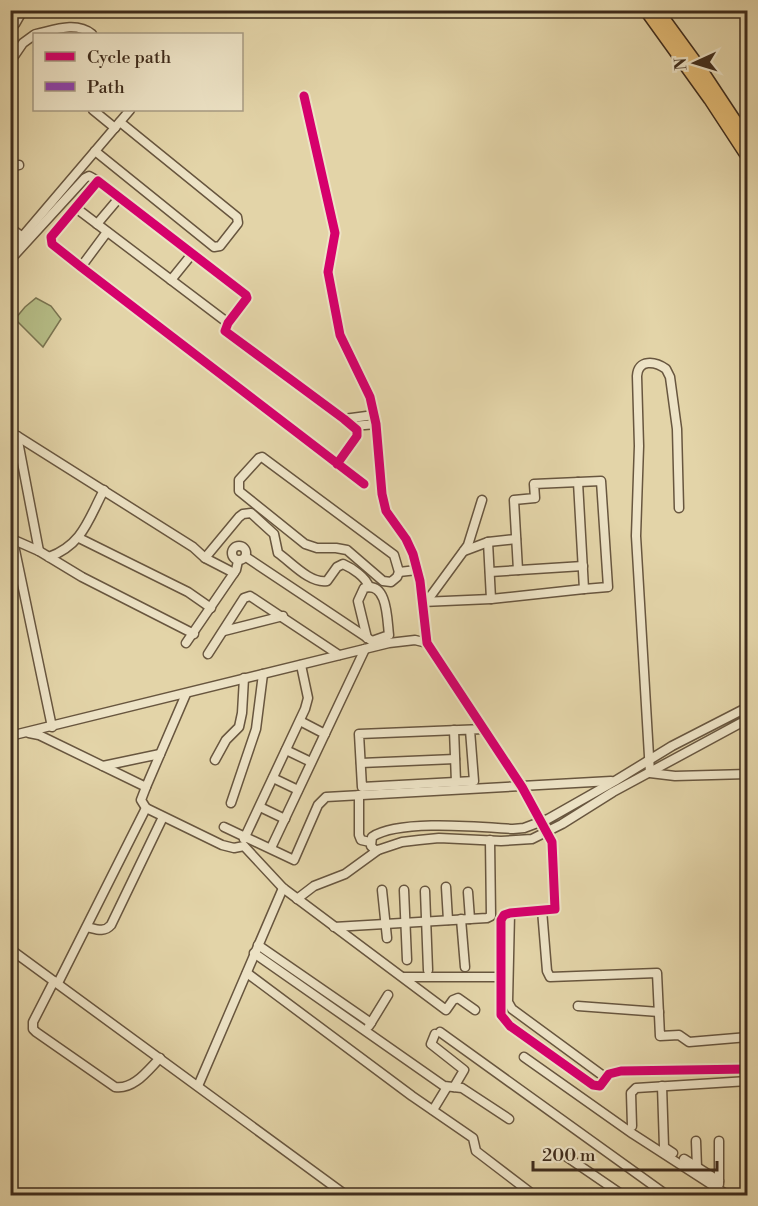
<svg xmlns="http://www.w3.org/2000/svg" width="758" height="1206" viewBox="0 0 758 1206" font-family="'Libre Bodoni',serif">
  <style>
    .green { fill: #b5bc86; stroke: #7a7451; stroke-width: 1.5 }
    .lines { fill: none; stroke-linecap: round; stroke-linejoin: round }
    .minor-casing { stroke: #68563f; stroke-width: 11 }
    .highway-casing { stroke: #3f2c1c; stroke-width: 15 }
    .minor { stroke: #ede3c6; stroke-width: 8 }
    .highway { stroke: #e2ba74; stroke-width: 12 }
    .quiet { stroke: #8e44ad; stroke-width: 8; stroke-dasharray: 15 8; stroke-linecap: butt }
    .cycleway-casing { stroke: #ede3c6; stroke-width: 13 }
    .cycleway { stroke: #d6006c; stroke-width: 9 }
  </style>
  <rect width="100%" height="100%" fill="#e3d4a8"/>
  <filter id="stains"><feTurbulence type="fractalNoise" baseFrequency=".00333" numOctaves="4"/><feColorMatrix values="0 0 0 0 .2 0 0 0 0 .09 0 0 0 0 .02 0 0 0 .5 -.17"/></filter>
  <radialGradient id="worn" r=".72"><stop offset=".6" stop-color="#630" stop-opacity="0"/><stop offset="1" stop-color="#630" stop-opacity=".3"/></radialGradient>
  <path class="green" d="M36 298 51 306 61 319 43 347 15 319 25 307Z"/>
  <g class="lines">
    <g class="minor-casing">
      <g id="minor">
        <path d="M10 25 15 24 23 10"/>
        <path d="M36 34C54 30 76 21 92 34"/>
        <path d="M10 62 23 43 34 35"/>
        <path d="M304 96 335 233 328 272 340 335 370 397 376 424 382 494 386 511 406 539 413 554 420 581 427 643 522 787 552 842 555 909 510 913 504 915 501 920V1015L510 1026 593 1085 600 1086 609 1074 621 1071 748 1069"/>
        <path d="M93 110 115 128"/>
        <path d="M95 151 214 247 220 246 238 223 237 217 120 122"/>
        <path d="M10 167 19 165"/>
        <path d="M76 208 228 323"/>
        <path d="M97 224 119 198"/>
        <path d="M10 228 23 237"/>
        <path d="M10 251 130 110"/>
        <path d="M10 260 85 178 89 176 98 181"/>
        <path d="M81 267 107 232"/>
        <path d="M171 280 192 254"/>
        <path d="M344 419 374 415"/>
        <path d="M353 426 376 424"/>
        <path d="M10 435 17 436 193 547 205 558 234 573"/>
        <path d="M17 436 39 551"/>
        <path d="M262 457 394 555 399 572 397 577 391 582 383 581 347 550 336 548H317L305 544 239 491V480L259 458Z"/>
        <path d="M337 464 357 436V430L344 419 225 331 228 323 247 298 246 295 98 181 51 237 52 244 81 267 364 484"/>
        <path d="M679 508 677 429 670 377 666 369C655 361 638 359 637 376L639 446 636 536 650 773 675 776 748 774"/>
        <path d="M10 526 52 727"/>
        <path d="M79 538 188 592 211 608"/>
        <path d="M14 540 39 551 82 577 194 634"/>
        <path d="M488 542 491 599"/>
        <circle cx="239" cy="553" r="7"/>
        <path d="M464 551 488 542 516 539"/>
        <path d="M49 557C83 544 88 520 104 490"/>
        <path d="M246 557 378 645"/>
        <path d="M205 558 239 517 243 514 251 513 274 534 278 553C291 562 310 584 327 581L337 567 343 564C352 568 366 577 369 587"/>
        <path d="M518 570 514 500 535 498 534 484 601 481 608 587 584 589"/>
        <path d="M399 572 417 570"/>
        <path d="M490 572 583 566"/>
        <path d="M427 601 468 545 482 500"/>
        <path d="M422 602 491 599 584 589 578 482"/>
        <path d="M224 631 283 616"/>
        <path d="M367 638 358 601 364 588C388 581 387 620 389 635L372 641"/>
        <path d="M186 643 236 570 238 561"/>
        <path d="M208 654 244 598 250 596 339 655"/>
        <path d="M748 707 672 746 615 781 548 819 524 828 513 829C480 827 399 819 372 837L371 846 375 850H378L402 842 419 840 439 838 501 841 532 839 562 824 613 792 748 719"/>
        <path d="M300 721 325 734"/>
        <path d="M454 730 456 782"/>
        <path d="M470 730 474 781 362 787 359 734 484 729"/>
        <path d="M29 733 39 735 146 787 141 800 146 808 222 845 234 848 244 846 283 888 446 1010 453 1000 458 998 475 1010"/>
        <path d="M10 736 389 643 415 640 427 643"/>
        <path d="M286 750 311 762"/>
        <path d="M215 760 226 740 239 727 242 713 244 678"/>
        <path d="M361 763 455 759"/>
        <path d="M103 766 160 754"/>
        <path d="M273 778 298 790"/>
        <path d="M146 787 186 694"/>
        <path d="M359 795V835L361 840 370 842"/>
        <path d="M231 803 256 729 263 674"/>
        <path d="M260 807 285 819"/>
        <path d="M224 827 294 860 318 805 326 797 611 781"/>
        <path d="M244 839 305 709 308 698 301 665"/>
        <path d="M271 848 365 649"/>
        <path d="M446 887 448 920"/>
        <path d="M382 890 387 938"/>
        <path d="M404 890 407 960"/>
        <path d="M425 891 428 970"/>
        <path d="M468 892 470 919"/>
        <path d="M297 899 314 886 345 874 378 850"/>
        <path d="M542 910 547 971 550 977 657 973 660 1036 679 1035 689 1042 748 1037"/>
        <path d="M510 913 508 1002 512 1009 606 1078"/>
        <path d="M461 919 465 967"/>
        <path d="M87 927C96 929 104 933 111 925L163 817"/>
        <path d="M334 927 487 918 491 916 490 840"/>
        <path d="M258 945 371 1023"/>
        <path d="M10 949 347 1196"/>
        <path d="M254 953 444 1086 462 1088 509 1119"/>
        <path d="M247 973 412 1096 473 1138 476 1151 535 1196"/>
        <path d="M404 977H500"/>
        <path d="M54 981 33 1022V1029L36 1032 115 1087C134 1090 148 1070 160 1058"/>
        <path d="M58 983 146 808"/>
        <path d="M578 1006 659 1012"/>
        <path d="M369 1026 388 995"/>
        <path d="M440 1032 668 1196"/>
        <path d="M435 1034 431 1044 464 1070 454 1087"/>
        <path d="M524 1057 633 1134 729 1196"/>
        <path d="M198 1086 283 888"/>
        <path d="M662 1086 664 1147 673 1153"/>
        <path d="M433 1110 447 1087"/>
        <path d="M632 1126 631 1093 636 1088 748 1081"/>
        <path d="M696 1141 697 1168"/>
        <path d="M567 1157 624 1196"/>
        <path d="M684 1159 719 1181"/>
        <path d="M719 1184V1141"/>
      </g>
    </g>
    <g class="highway-casing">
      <g id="highway">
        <path d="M646 10 710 99 748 157"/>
        <path d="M657 10 703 73 748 141"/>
      </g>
    </g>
    <use href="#minor" class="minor"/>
    <use href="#highway" class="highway"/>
    <path class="quiet" d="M10 29 13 25"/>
    <g class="cycleway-casing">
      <g id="cycleway">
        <path d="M304 96 335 233 328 272 340 335 370 397 376 424 382 494 386 511 406 539 413 554 420 581 427 643 522 787 552 842 555 909 510 913 504 915 501 920V1015L510 1026 593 1085 600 1086 609 1074 621 1071 748 1069"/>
        <path d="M337 464 357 436V430L344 419 225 331 228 323 247 298 246 295 98 181 51 237 52 244 81 267 364 484"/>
      </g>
    </g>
    <use href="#cycleway" class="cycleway"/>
  </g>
  <rect width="758" height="1206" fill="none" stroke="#e3d4a8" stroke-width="36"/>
  <rect x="12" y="12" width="734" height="1182" fill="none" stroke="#3f2c1c" stroke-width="3"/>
  <rect x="18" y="18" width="722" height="1170" fill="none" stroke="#3f2c1c" stroke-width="1.5"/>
  <rect x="33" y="33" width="210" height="78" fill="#ede3c6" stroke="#a79a82" stroke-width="1.5"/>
  <rect x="45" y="52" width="30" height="9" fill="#d6006c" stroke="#a79a82" stroke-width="1.5"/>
  <text x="87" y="63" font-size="18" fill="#3f2c1c">Cycle path</text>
  <rect x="45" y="82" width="30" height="9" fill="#8e44ad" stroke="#a79a82" stroke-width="1.5"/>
  <text x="87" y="93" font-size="18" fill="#3f2c1c">Path</text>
  <g transform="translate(695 63) rotate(266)" stroke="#ede3c6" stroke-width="4.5" paint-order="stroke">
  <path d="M0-4.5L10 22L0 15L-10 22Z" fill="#3f2c1c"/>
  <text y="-9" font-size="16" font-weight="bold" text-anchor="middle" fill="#3f2c1c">N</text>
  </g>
  <path d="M533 1161v9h184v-9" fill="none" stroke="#3f2c1c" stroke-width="3"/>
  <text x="542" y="1161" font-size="18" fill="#3f2c1c" stroke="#ede3c6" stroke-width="4.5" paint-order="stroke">200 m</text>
  <rect width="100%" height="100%" filter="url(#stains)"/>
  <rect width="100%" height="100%" fill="url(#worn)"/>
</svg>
